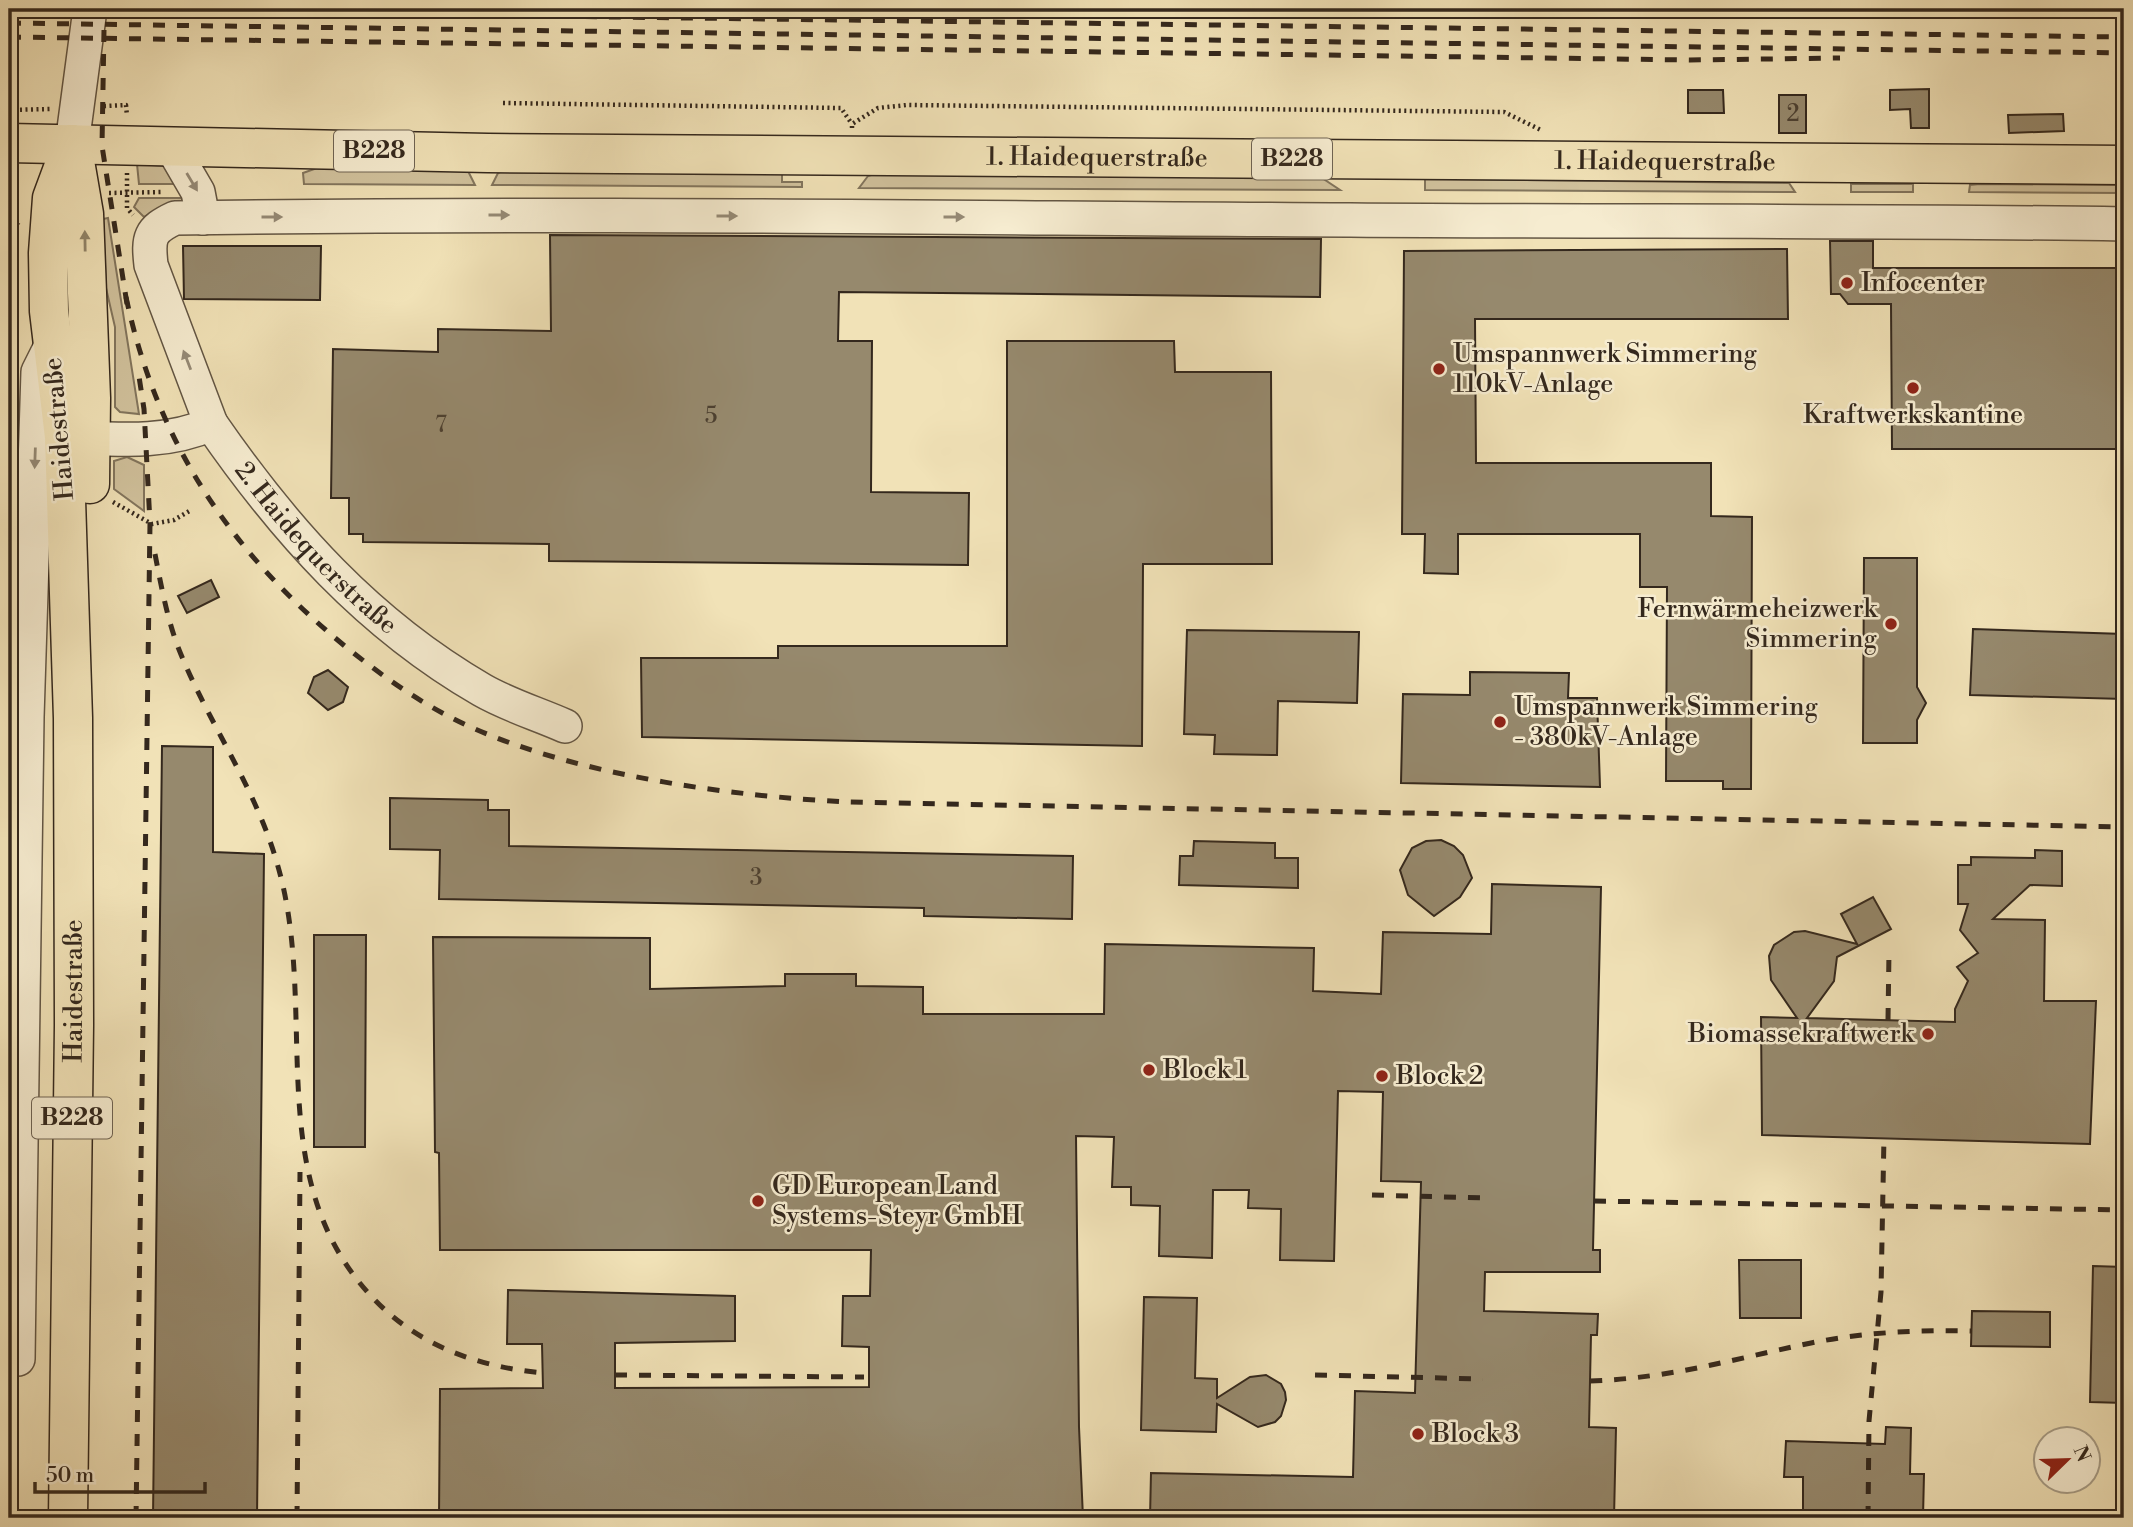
<svg xmlns="http://www.w3.org/2000/svg" width="2133" height="1527" viewBox="0 0 2133 1527" font-family="'Libre Bodoni',serif">
  <style>
    .green { fill: #d1c29d; stroke: #82755d; stroke-width: 2 }
    .building { fill: #96896d; stroke: #34281d; stroke-width: 2 }
    .lines { fill: none; stroke-linecap: round; stroke-linejoin: round }
    .minor-casing { stroke: #635644; stroke-width: 36 }
    .major-casing { stroke: #34281d; stroke-width: 41 }
    .path { stroke: #34281d; stroke-width: 4.5; stroke-dasharray: 2 3.5; stroke-linecap: butt }
    .minor { stroke: #f6ecd0; stroke-width: 33 }
    .major { stroke: #f1e2b7; stroke-width: 38 }
    .rail { stroke: #34281d; stroke-width: 5; stroke-dasharray: 12 12; stroke-linecap: butt }
    .oneway { fill: #958a76 }
    .oneway2 { fill: #92856a }
    .poi-dot { fill: #8f2418; stroke: #f6ecd0; stroke-width: 2.5 }
    .labels { text-anchor: middle; dominant-baseline: central; stroke-width: 5; stroke-linejoin: round; paint-order: stroke }
    .number-label { font-size: 23px; fill: #4c4031 }
    .shield { fill: #f6ecd0; stroke: #6e6353; stroke-width: 2 }
    .shield-label { font-size: 24px; font-weight: bold; fill: #34281d }
    .street-label { font-size: 26px; fill: #34281d; stroke: #f6ecd0 }
    .poi-label { font-size: 26px; fill: #34281d; stroke: #f6ecd0; text-anchor: start }
  </style>
  <rect width="100%" height="100%" fill="#f1e2b7"/>
  <filter id="stains"><feTurbulence type="fractalNoise" baseFrequency=".00286" numOctaves="4"/><feColorMatrix values="0 0 0 0 .2 0 0 0 0 .09 0 0 0 0 .02 0 0 0 .5 -.17"/></filter>
  <radialGradient id="worn" r=".72"><stop offset=".6" stop-color="#630" stop-opacity="0"/><stop offset="1" stop-color="#630" stop-opacity=".3"/></radialGradient>
  <g class="green">
    <path d="M137 164 166 166 185 184H139Z"/>
    <path d="M317 168 468 171 475 185 304 184 303 173Z"/>
    <path d="M507 169 782 173V182H802V187L492 185 498 173Z"/>
    <path d="M878 173 1322 178 1340 190 859 188 868 176Z"/>
    <path d="M1425 179 1789 183 1795 192 1425 190Z"/>
    <rect x="1851" y="184" width="62" height="8"/>
    <path d="M1980 184 2124 185V193L1969 192 1970 185Z"/>
    <path d="M139 198H193L196 201 159 209 144 217 134 207Z"/>
    <path d="M108 218 139 414 120 412 115 407V327L106 288 103 219Z"/>
    <path d="M127 457 144 465V511L114 489V461Z"/>
  </g>
  <g class="building">
    <path d="M1929 89V128H1911L1910 109 1890 110V90Z"/>
    <path d="M1688 90H1723L1724 113H1688Z"/>
    <rect x="1779" y="95" width="27" height="38"/>
    <path d="M2063 114 2064 131 2009 133 2008 115Z"/>
    <path d="M550 235 1321 239 1320 297 839 292 838 341H872L871 492 969 493 968 565 549 561V544L363 542V534H349V498H331L333 349 438 352V329L551 331Z"/>
    <path d="M1830 241H1873V268H2124V449H1892L1891 304H1848L1840 294H1831Z"/>
    <path d="M183 246H321L320 300 184 299Z"/>
    <path d="M1787 249 1788 319H1475L1476 463H1711V516L1752 517 1751 789H1723V781H1666L1667 587H1640V534H1458V574L1424 573 1425 534H1402L1404 251Z"/>
    <path d="M1007 341H1174L1175 372H1271L1272 564H1143L1142 746 642 737 641 658H778V646H1007Z"/>
    <path d="M1864 558H1917V687L1926 703 1917 720V743H1863Z"/>
    <path d="M211 580 219 597 187 613 178 596Z"/>
    <path d="M1973 629 2124 634V699L1970 695Z"/>
    <path d="M1187 630 1359 632 1357 703 1278 701 1277 755 1214 754 1215 735 1184 734Z"/>
    <path d="M328 670 348 687 343 702 328 710 308 693 314 677Z"/>
    <path d="M1470 672 1569 673 1568 698H1597L1600 787 1401 783 1403 694 1470 695Z"/>
    <path d="M162 746 213 747V852L264 854 257 1518H153Z"/>
    <path d="M390 798 488 800V810H509V846L1073 856 1072 919 924 916V908L439 899 440 850 390 849Z"/>
    <path d="M1441 840 1454 846 1463 855 1472 878 1460 897 1434 916 1408 895 1400 870 1412 848 1426 841Z"/>
    <path d="M1194 841 1275 843V858H1298V888L1179 885 1180 856H1193Z"/>
    <path d="M2035 850 2062 851V886L2030 885 1993 919 2045 920 2044 1001H2096L2090 1144 1762 1135 1761 1017 1797 1018 1771 980 1769 956 1774 945 1794 932 1805 931 1857 944 1841 914 1873 897 1891 929 1837 957 1834 981 1807 1018 1955 1022V1009L1968 981 1957 967 1978 953 1960 930 1968 904H1958V865H1971V857L2035 858Z"/>
    <path d="M1492 884 1601 887 1593 1250H1600V1272H1485L1484 1311 1598 1314 1597 1335H1591L1589 1427 1616 1428 1614 1518H1150L1151 1473 1353 1477 1355 1391 1415 1393 1421 1182 1381 1181 1383 1092 1338 1091 1334 1261 1280 1260 1281 1209 1248 1208 1249 1190H1213L1212 1258 1159 1256 1160 1206 1131 1205V1187H1112L1114 1137 1076 1136 1079 1427 1083 1518H439L440 1389 543 1388 542 1344H507L508 1290 735 1296V1341L615 1343V1388L869 1387V1347L842 1346 843 1296H870L871 1250H440L439 1153 435 1152 433 937 650 938V989L785 986V974H856V986L923 987V1014H1104L1105 944 1314 948 1313 991 1381 994 1383 932 1491 934Z"/>
    <path d="M314 935H366L365 1147H314Z"/>
    <path d="M1739 1260H1801V1318H1740Z"/>
    <path d="M2093 1266 2124 1267V1403L2090 1402Z"/>
    <path d="M1144 1297 1197 1298 1195 1378 1217 1379V1398L1250 1377 1266 1375 1281 1384 1285 1392 1286 1400 1281 1416 1275 1422 1258 1427 1217 1404 1216 1432 1141 1430Z"/>
    <path d="M1972 1311 2050 1312V1347L1971 1346Z"/>
    <path d="M1886 1427 1911 1428 1910 1474H1924L1923 1517 1803 1518V1477H1784L1786 1441 1885 1444Z"/>
  </g>
  <g class="lines">
    <g class="minor-casing">
      <g id="minor">
        <path d="M72 144 90 9"/>
        <path d="M173 149 198 192 203 218"/>
        <path d="M211 424 151 265C148 238 149 230 175 218 566 212 958 218 1350 220 1608 222 1866 220 2124 224"/>
        <path id="s1" d="M64 437C114 439 165 445 211 424 285 531 368 624 482 690 508 705 538 714 565 726"/>
        <path d="M18 1359 27 717 38 372 52 344"/>
      </g>
    </g>
    <g class="major-casing">
      <g id="major">
        <path id="s2" d="M9 143 488 153 2124 165"/>
        <path d="M72 144 84 214 91 398 90 484"/>
        <path id="s3" d="M68 1518 74 1025 73 718 64 437 49 311 48 253 52 198 72 144"/>
      </g>
    </g>
    <g class="path">
      <path d="M503 103 841 108 852 124"/>
      <path d="M104 106 126 105 127 116"/>
      <path d="M9 110 50 109"/>
      <path d="M852 128V124L878 108 907 105 1504 112 1541 130"/>
      <path d="M127 173V208L133 215"/>
      <path d="M109 193 163 192"/>
      <path d="M12 361 14 239 18 223"/>
      <path d="M113 502 152 524 174 520 191 510"/>
    </g>
    <use href="#minor" class="minor"/>
    <use href="#major" class="major"/>
    <g class="rail">
      <path d="M9 9 2124 37"/>
      <path d="M9 23 2124 53"/>
      <path d="M104 30 102 146 127 304"/>
      <path d="M9 37 1690 60 1840 58"/>
      <path d="M126 297C157 443 231 553 346 647 386 679 427 708 475 729 583 776 730 796 847 802L2124 827"/>
      <path d="M155 554C161 585 167 618 178 647 207 721 255 786 277 863 321 1011 258 1177 373 1298 418 1346 479 1367 543 1373"/>
      <path d="M1888 1020 1889 951"/>
      <path d="M1372 1195 1486 1198"/>
      <path d="M1594 1201 2124 1210"/>
      <path d="M615 1375 864 1377"/>
      <path d="M1315 1375 1483 1379"/>
      <path d="M1590 1381C1673 1378 1733 1359 1811 1343 1864 1332 1918 1330 1971 1331"/>
      <path d="M136 1518 150 523 144 409 138 370"/>
      <path d="M297 1518 300 1172"/>
      <path d="M1868 1518 1869 1421 1881 1292 1884 1136"/>
    </g>
  </g>
  <defs><path id="oneway-solid" d="M-6-.8H1V-3.2L6.5 0L1 3.2V.8H-6Z" transform="scale(1.75)"/></defs>
  <g class="oneway">
    <use href="#oneway-solid" transform="translate(192 182) rotate(59)"/>
    <use href="#oneway-solid" transform="translate(499 215)"/>
    <use href="#oneway-solid" transform="translate(727 216)"/>
    <use href="#oneway-solid" transform="translate(272 217)"/>
    <use href="#oneway-solid" transform="translate(954 217)"/>
    <use href="#oneway-solid" transform="translate(187 360) rotate(-111)"/>
    <use href="#oneway-solid" transform="translate(35 458) rotate(92)"/>
  </g>
  <use class="oneway2" href="#oneway-solid" transform="translate(85 241) rotate(-91)"/>
  <g class="poi-dot">
    <circle cx="1847" cy="283" r="7"/>
    <circle cx="1439" cy="369" r="7"/>
    <circle cx="1913" cy="388" r="7"/>
    <circle cx="1891" cy="624" r="7"/>
    <circle cx="1500" cy="722" r="7"/>
    <circle cx="1928" cy="1034" r="7"/>
    <circle cx="1149" cy="1070" r="7"/>
    <circle cx="1382" cy="1076" r="7"/>
    <circle cx="758" cy="1201" r="7"/>
    <circle cx="1418" cy="1434" r="7"/>
  </g>
  <g class="labels">
    <g class="number-label">
      <text x="1793" y="114">2</text>
      <text x="711" y="416">5</text>
      <text x="441" y="425">7</text>
      <text x="756" y="878">3</text>
    </g>
    <g class="shield">
      <rect x="334" y="130.5" width="80" height="41" rx="5"/>
      <rect x="1252" y="138.5" width="80" height="41" rx="5"/>
      <rect x="32" y="1097.5" width="80" height="41" rx="5"/>
    </g>
    <g class="shield-label">
      <text x="374" y="151">B228</text>
      <text x="1292" y="159">B228</text>
      <text x="72" y="1118">B228</text>
    </g>
    <g class="street-label">
      <text stroke="none"><textPath href="#s2" startOffset="1088">1. Haidequerstraße</textPath></text>
      <text stroke="none"><textPath href="#s2" startOffset="1656">1. Haidequerstraße</textPath></text>
      <text transform="translate(59 429) rotate(-95)">Haidestraße</text>
      <text stroke="none"><textPath href="#s1" startOffset="312">2. Haidequerstraße</textPath></text>
      <text stroke="none"><textPath href="#s3" startOffset="527">Haidestraße</textPath></text>
    </g>
    <g class="poi-label">
      <text x="1861" y="283">Infocenter</text>
      <text x="1453" y="354">Umspannwerk Simmering<tspan x="1453" dy="30">110kV-Anlage</tspan></text>
      <text x="1913" y="415" text-anchor="middle">Kraftwerkskantine</text>
      <text x="1877" y="609" text-anchor="end">Fernwärmeheizwerk<tspan x="1877" dy="30">Simmering</tspan></text>
      <text x="1514" y="707">Umspannwerk Simmering<tspan x="1514" dy="30">- 380kV-Anlage</tspan></text>
      <text x="1914" y="1034" text-anchor="end">Biomassekraftwerk</text>
      <text x="1163" y="1070">Block 1</text>
      <text x="1396" y="1076">Block 2</text>
      <text x="772" y="1186">GD European Land<tspan x="772" dy="30">Systems-Steyr GmbH</tspan></text>
      <text x="1432" y="1434">Block 3</text>
    </g>
  </g>
  <rect width="2133" height="1527" fill="none" stroke="#f1e2b7" stroke-width="35"/>
  <rect x="10" y="10" width="2112" height="1506" fill="none" stroke="#34281d" stroke-width="3.5"/>
  <rect x="18" y="18" width="2098" height="1492" fill="none" stroke="#34281d" stroke-width="2"/>
  <g transform="translate(2067 1460) rotate(67)"><circle r="33" fill="#f6ecd0" stroke="#a89e88" stroke-width="2"/>
  <path d="M0-5L12 26L0 18L-12 26Z" fill="#8f2418"/>
  <text y="-10" font-size="19" font-weight="bold" text-anchor="middle" fill="#34281d">N</text>
  </g>
  <path d="M35 1482v10h170v-10" fill="none" stroke="#34281d" stroke-width="3.5"/>
  <text x="46" y="1482" font-size="21" fill="#34281d" stroke="#f6ecd0" stroke-width="5" paint-order="stroke">50 m</text>
  <rect width="100%" height="100%" filter="url(#stains)"/>
  <rect width="100%" height="100%" fill="url(#worn)"/>
</svg>
